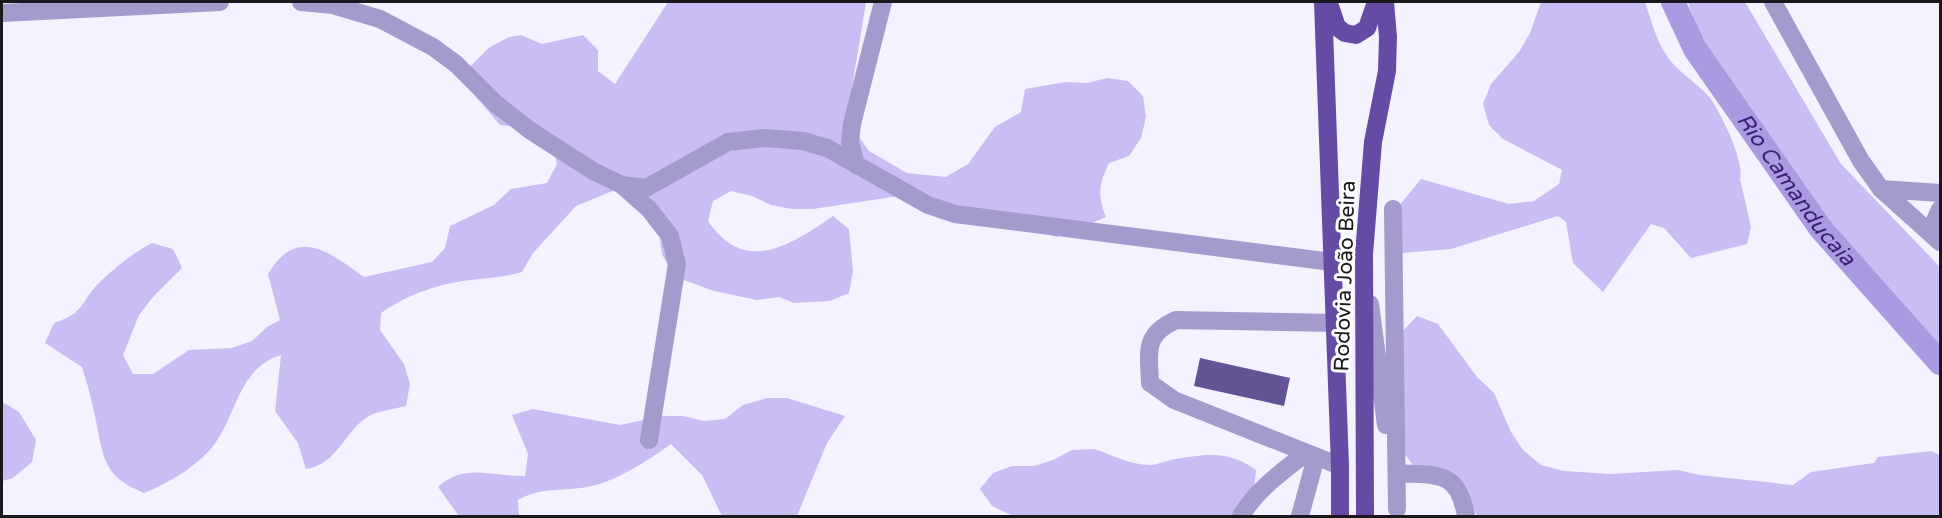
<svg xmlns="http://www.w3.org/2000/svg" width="1942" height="518" viewBox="0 0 1942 518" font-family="'Varela Round',sans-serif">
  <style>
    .green { fill: #c9bdf4 }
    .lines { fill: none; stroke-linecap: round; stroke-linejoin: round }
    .river { stroke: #aa9ae1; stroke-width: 24 }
    .building { fill: #655495 }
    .minor { stroke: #a49acc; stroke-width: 18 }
    .major { stroke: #664ba4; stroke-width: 18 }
    .labels { text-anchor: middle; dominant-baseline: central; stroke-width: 6; stroke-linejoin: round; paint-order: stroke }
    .street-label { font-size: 21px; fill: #19181c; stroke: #fff }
    .water-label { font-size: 22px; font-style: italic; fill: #3d2072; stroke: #fff }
  </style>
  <rect width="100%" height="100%" fill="#f4f2fe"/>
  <g class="green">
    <path d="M668 2H866L849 106 854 130 869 151 907 173 946 177 968 164 995 127 1021 112 1025 89 1066 82 1087 83 1107 78 1128 81 1143 96 1146 117 1141 138 1129 156 1109 163C1099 184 1097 195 1106 217L1057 237 899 196 813 209H792L771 205 752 196 731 191 713 201 708 221C745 276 791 245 833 216L849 229 853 271 849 293 830 301 794 303 779 297 757 300 714 291 673 276 662 254 659 232 649 213 615 190 576 206 533 253 522 272C502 278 483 278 463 281 435 285 404 296 381 313L380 330 404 364 410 384 406 406C395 409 375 411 366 418 344 433 336 465 306 469L298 443 275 411 281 355C240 367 237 412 216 442 200 465 169 483 144 493 110 479 104 465 98 431 94 410 89 388 82 367L45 343 54 323C88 312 79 301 102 280 117 266 133 253 152 243L173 249 182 268 153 297 139 315 123 355 133 374H153L189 350 232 348 252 341 267 327 280 320 268 274C297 225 329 252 364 277L432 262 445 248 450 226 494 205 511 189 547 183 557 164 552 142 513 126 500 125 459 77 490 47 509 37 521 35 542 44 583 35 598 50V71L615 84Z"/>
    <path d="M1541 2H1645C1651 19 1655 37 1665 53 1676 72 1696 81 1710 98 1721 113 1745 162 1740 179L1751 227 1747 244 1691 258 1664 228 1651 224 1603 292 1573 263 1566 222 1558 216 1451 249 1390 254V217L1421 179 1509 204 1534 201 1559 184 1562 170 1503 139 1489 125 1483 104 1491 84 1519 52 1530 33Z"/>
    <path d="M1688 2H1745L1841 164 1940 267V345L1931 342 1880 301 1775 178 1773 149 1758 134 1749 115 1721 83 1695 25Z"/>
    <path d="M1417 316 1438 324 1477 377 1494 393 1511 432 1523 450 1541 465 1564 471 1611 474 1678 470 1700 475 1793 485 1811 472 1874 463 1878 457 1931 451 1940 455V516H1478L1446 477 1412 464 1399 446 1401 333Z"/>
    <path d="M767 398H787L845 416 827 443 797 516H722L702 475 671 444C647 461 620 479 592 486 567 492 541 486 518 500L519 516H459L438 487C464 462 494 477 525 476L528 454 512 415 533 409 620 425 662 416H683L704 421 725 419 743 405Z"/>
    <path d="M2 402 19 412 36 440 32 462 13 478 2 481Z"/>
    <path d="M1094 449C1113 455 1132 466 1152 465 1160 464 1168 460 1175 459 1208 454 1228 450 1256 470L1254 491 1235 516H1013L992 506 980 489 993 473 1012 466H1034L1053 460 1072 450Z"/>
  </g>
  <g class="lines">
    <path class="river" id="s1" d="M1673 2 1695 49 1821 229 1940 363"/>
  </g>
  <path class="building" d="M1200 358 1290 378 1284 406 1194 386Z"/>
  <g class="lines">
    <g class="minor">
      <path d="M301 2 333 5 380 19 433 47 456 64 496 104 531 131 593 171 622 185 646 188 728 142 765 138 803 141 827 148 928 205 955 214 1332 262"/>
      <path d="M1773 2 1861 161 1881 189 1940 242"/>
      <path d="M2 13 220 2"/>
      <path d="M856 165 850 142 852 124 883 2"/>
      <path d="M622 185 649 209 670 236 677 264 649 440"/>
      <path d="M1881 189 1940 193"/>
      <path d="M1393 209 1397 509"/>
      <path d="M1930 232 1940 209"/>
      <path d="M1370 304 1386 425"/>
      <path d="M1335 323 1176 320C1143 335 1149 351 1150 383L1174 400 1340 466"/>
      <path d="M1397 473C1437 476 1458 469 1466 516"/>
      <path d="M1241 516C1257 489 1282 472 1306 453"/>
      <path d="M1300 516 1316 457"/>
    </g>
    <g class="major">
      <path d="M1323 2 1340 466V516"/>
      <path d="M1329 3 1337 27 1345 33 1356 35 1367 28 1376 2"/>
      <path d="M1365 516 1364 254 1373 142 1387 71 1388 37 1385 2"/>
    </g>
  </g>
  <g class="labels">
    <g class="street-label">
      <text transform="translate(1345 276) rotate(-88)">Rodovia João Beira</text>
    </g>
    <g class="water-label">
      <text stroke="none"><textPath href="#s1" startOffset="225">Rio Camanducaia</textPath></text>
    </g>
  </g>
  <rect width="1942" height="518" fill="none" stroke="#19181c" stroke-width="6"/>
</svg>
